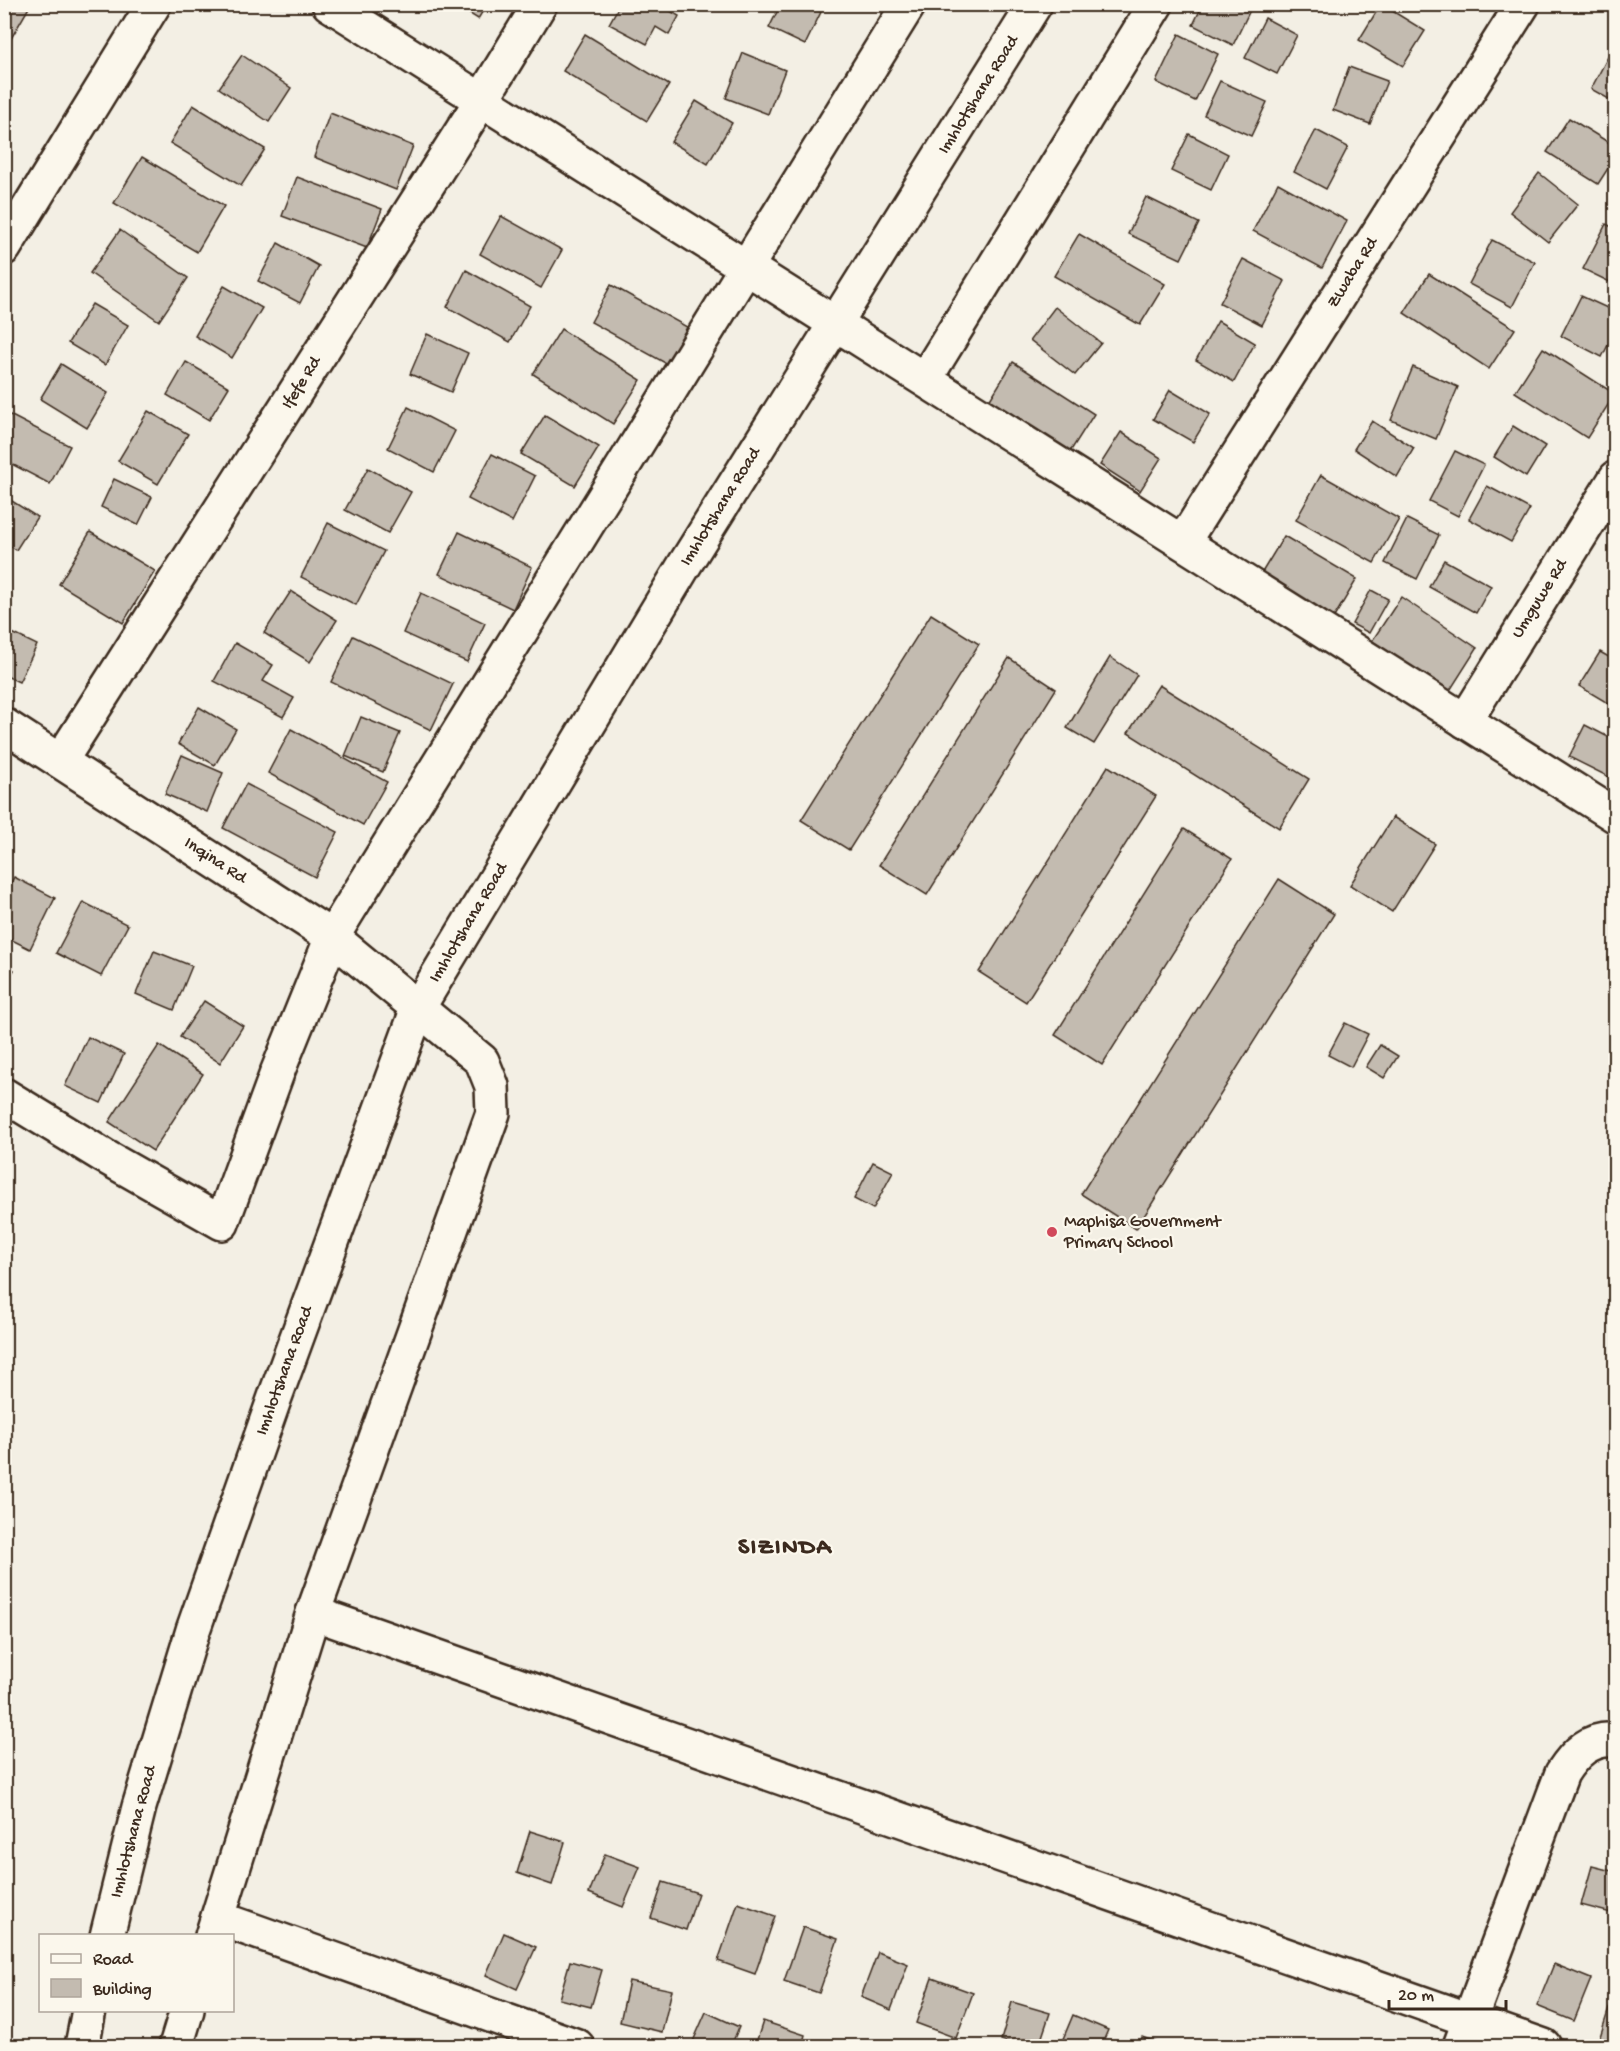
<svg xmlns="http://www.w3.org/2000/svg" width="1620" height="2051" viewBox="0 0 1620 2051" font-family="'Gochi Hand',sans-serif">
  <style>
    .building { fill: #c3bbb0; stroke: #3b2a1e; stroke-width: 1.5 }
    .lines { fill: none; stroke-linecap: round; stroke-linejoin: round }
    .minor-casing { stroke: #3b2a1e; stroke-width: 38 }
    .tertiary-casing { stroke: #3b2a1e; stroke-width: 38 }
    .minor { stroke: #fbf7ec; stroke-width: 33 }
    .tertiary { stroke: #fbf7ec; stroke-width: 33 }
    .poi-dot { fill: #d1495b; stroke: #fbf7ec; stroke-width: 2 }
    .labels { text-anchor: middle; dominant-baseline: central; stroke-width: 4.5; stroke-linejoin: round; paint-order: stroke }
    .street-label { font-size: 18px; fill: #3b2a1e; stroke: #fbf7ec }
    .poi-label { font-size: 18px; fill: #3b2a1e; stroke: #fbf7ec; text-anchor: start }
    .district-label { font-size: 24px; font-weight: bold; letter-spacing: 1.5px; fill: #3b2a1e; stroke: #fbf7ec }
  </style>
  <rect width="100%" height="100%" fill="#f3efe4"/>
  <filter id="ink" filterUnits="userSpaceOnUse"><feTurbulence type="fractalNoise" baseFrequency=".0167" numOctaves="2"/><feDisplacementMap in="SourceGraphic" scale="12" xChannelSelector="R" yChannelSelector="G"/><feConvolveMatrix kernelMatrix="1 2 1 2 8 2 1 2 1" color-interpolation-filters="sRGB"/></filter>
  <g filter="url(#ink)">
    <g class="building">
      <path d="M4 4H31L9 42 4 39Z"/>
      <path d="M454 4H487L478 19Z"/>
      <path d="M620 4H658L679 16 669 35 656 27 647 44 609 24Z"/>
      <path d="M781 4H806L821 12 805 45 769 28Z"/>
      <path d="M1203 4H1253L1233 45 1193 25Z"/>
      <path d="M1302 4H1323L1319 12Z"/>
      <path d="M1381 4 1425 31 1403 66 1359 40Z"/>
      <path d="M1265 18 1297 35 1277 74 1245 58Z"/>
      <path d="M585 34 669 85 647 121 563 71Z"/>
      <path d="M1179 34 1218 54 1195 101 1156 82Z"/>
      <path d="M743 53 785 70 768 114 726 98Z"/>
      <path d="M242 55 291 88 269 122 219 88Z"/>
      <path d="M1609 55 1616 58V103L1591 89Z"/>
      <path d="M1349 67 1387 81 1370 124 1333 110Z"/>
      <path d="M1220 81 1267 102 1251 136 1204 115Z"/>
      <path d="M696 101 732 123 708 164 671 142Z"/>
      <path d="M193 105 265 149 241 186 170 143Z"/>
      <path d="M330 113 413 146 396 190 314 157Z"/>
      <path d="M1569 118 1616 147V156L1598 184 1547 152Z"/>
      <path d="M1316 130 1348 147 1326 189 1294 172Z"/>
      <path d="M1189 134 1228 154 1211 190 1171 171Z"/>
      <path d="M142 157 224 206 197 252 114 203Z"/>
      <path d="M1539 173 1578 204 1548 242 1510 212Z"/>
      <path d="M297 177 382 209 367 248 282 216Z"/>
      <path d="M1278 183 1347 221 1322 268 1253 231Z"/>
      <path d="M1146 197 1199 223 1181 259 1128 234Z"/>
      <path d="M501 216 562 250 541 288 480 254Z"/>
      <path d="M1606 224 1616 229V285L1583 269Z"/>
      <path d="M120 230 188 278 159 321 90 273Z"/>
      <path d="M1079 234 1165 284 1140 325 1054 276Z"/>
      <path d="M1492 240 1535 262 1512 307 1469 284Z"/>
      <path d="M278 243 319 266 300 303 258 281Z"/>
      <path d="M1243 259 1285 281 1262 325 1220 303Z"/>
      <path d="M466 270 530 306 510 342 447 307Z"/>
      <path d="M1429 274 1515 329 1489 369 1404 313Z"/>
      <path d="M611 285 687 327 667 364 591 322Z"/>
      <path d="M224 286 262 308 232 358 195 336Z"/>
      <path d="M1581 296 1616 312V329L1602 357 1561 336Z"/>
      <path d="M92 304 128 325 105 365 68 343Z"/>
      <path d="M1055 307 1101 343 1075 375 1030 340Z"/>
      <path d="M1218 321 1255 343 1234 382 1196 360Z"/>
      <path d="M561 329 641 380 613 424 533 374Z"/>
      <path d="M427 334 468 353 451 392 410 374Z"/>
      <path d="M1543 348 1615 394 1587 438 1515 392Z"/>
      <path d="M186 362 229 387 209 420 167 395Z"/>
      <path d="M1013 362 1094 414 1070 452 989 401Z"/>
      <path d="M61 364 108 393 87 428 40 399Z"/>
      <path d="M1413 367 1458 387 1436 439 1391 420Z"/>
      <path d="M1170 390 1210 414 1193 442 1153 419Z"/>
      <path d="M408 407 455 431 434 472 388 448Z"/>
      <path d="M148 411 188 434 158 484 118 461Z"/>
      <path d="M4 412 70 446 50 484 4 460Z"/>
      <path d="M545 415 599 447 575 486 521 454Z"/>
      <path d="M1372 421 1414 448 1397 477 1354 449Z"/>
      <path d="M1513 426 1545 446 1526 477 1494 457Z"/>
      <path d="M1121 432 1161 458 1140 491 1100 465Z"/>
      <path d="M1455 451 1484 465 1458 516 1429 501Z"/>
      <path d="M492 454 535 476 512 522 468 499Z"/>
      <path d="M368 468 411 492 388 533 345 510Z"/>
      <path d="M1321 475 1399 519 1374 563 1296 520Z"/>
      <path d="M114 479 152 497 138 525 101 507Z"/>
      <path d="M1487 486 1530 509 1511 542 1469 519Z"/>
      <path d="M4 496 37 517 16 550 4 542Z"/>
      <path d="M1407 519 1439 535 1417 579 1385 563Z"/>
      <path d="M328 523 384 551 356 605 301 577Z"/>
      <path d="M90 532 155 571 123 623 59 584Z"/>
      <path d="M459 532 532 567 513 609 439 574Z"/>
      <path d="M1284 536 1357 579 1333 619 1261 574Z"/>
      <path d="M1444 560 1491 586 1476 613 1429 587Z"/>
      <path d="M1371 590 1388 599 1369 633 1352 624Z"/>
      <path d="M291 591 337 620 310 662 264 633Z"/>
      <path d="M421 593 485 623 467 662 403 633Z"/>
      <path d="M1401 597 1477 648 1449 692 1372 641Z"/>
      <path d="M931 614 979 644 849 850 801 820Z"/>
      <path d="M4 629 37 645 19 682 4 675Z"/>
      <path d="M353 636 453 684 431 730 331 682Z"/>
      <path d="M235 643 273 665 263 681 294 698 283 717 214 681Z"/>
      <path d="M1600 652 1616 661V708L1579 686Z"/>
      <path d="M1110 657 1137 675 1094 744 1067 728Z"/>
      <path d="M1009 658 1056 689 927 895 879 865Z"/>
      <path d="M1159 685 1309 779 1279 828 1128 733Z"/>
      <path d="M199 707 236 729 215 765 178 744Z"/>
      <path d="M361 717 400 733 383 772 345 756Z"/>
      <path d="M1585 725 1616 741V770L1611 778 1569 757Z"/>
      <path d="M291 729 387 782 363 825 268 773Z"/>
      <path d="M182 755 223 773 207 812 165 794Z"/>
      <path d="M1108 766 1156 796 1026 1002 979 972Z"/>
      <path d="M246 784 338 832 315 877 223 828Z"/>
      <path d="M1393 817 1435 844 1392 912 1350 885Z"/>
      <path d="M1184 829 1232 859 1102 1065 1055 1035Z"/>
      <path d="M14 877 55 898 30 949 4 936V896Z"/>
      <path d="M1279 879 1334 914 1136 1229 1081 1194Z"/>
      <path d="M83 902 128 925 101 976 56 953Z"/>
      <path d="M154 951 192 966 174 1010 136 994Z"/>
      <path d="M4 965 14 970 4 985Z"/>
      <path d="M204 1001 243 1026 220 1063 180 1037Z"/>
      <path d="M1345 1023 1368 1034 1351 1067 1328 1055Z"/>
      <path d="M88 1037 124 1054 101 1103 65 1086Z"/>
      <path d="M159 1045 203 1074 153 1151 109 1122Z"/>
      <path d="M1380 1045 1398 1056 1384 1078 1366 1067Z"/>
      <path d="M873 1162 893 1172 873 1209 854 1199Z"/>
      <path d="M530 1831 565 1842 552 1885 517 1873Z"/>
      <path d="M605 1854 640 1867 623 1907 589 1893Z"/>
      <path d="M1592 1866 1616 1872 1615 1914 1581 1905Z"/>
      <path d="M663 1882 698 1893 686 1930 651 1918Z"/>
      <path d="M738 1903 775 1916 755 1974 718 1961Z"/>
      <path d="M803 1927 838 1939 819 1993 784 1981Z"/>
      <path d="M504 1933 536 1947 517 1989 486 1975Z"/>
      <path d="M878 1952 908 1964 891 2010 861 1997Z"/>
      <path d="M570 1961 602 1970 591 2007 559 1999Z"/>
      <path d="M1554 1964 1591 1979 1574 2021 1537 2006Z"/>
      <path d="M932 1978 973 1993 956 2038 916 2023Z"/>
      <path d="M629 1981 672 1990 662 2032 620 2022Z"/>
      <path d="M1613 1996 1616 1997V2046H1597Z"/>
      <path d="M1012 2002 1050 2013 1039 2046H1022L1001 2040Z"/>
      <path d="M706 2012 739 2027 731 2046H691Z"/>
      <path d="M1073 2015 1108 2030 1101 2046H1060Z"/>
      <path d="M763 2021 805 2035 802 2046H755Z"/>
      <path d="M1142 2037 1166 2046H1139Z"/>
    </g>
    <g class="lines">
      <g class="minor-casing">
        <g id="minor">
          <path d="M329 4 1616 816"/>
          <path d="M4 248 154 4"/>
          <path d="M925 379 1156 4"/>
          <path d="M1183 542 1523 4"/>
          <path d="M1465 721 1616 478"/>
          <path d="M4 725 332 937 482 1061 492 1086 493 1113 313 1613 212 1936"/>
          <path d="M61 760 481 101 540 4"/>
          <path d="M4 1095 104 1156 222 1223 277 1073 332 937 909 4"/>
          <path d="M313 1613 1544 2046"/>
          <path d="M218 1918 577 2046"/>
          <path d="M176 2046 187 2010"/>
          <path d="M1460 2046 1562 1773C1575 1753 1590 1737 1616 1740"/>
        </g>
      </g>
      <g class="tertiary-casing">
        <g id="tertiary">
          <path d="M107 1936 139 1807 193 1630 275 1397 418 1008 685 564 1035 4"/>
          <path d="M82 2046 89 2010"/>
        </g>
      </g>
      <use href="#minor" class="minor"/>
      <use href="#tertiary" class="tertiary"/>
    </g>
  </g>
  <circle class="poi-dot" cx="1052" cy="1232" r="6"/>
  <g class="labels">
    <g class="street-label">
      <text transform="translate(979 95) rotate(-58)">Imhlotshana Road</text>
      <text transform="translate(1353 273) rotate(-58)">Zwaba Rd</text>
      <text transform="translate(302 383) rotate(-58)">Ifefe Rd</text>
      <text transform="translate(721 507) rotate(-58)">Imhlotshana Road</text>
      <text transform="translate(1540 599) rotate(-58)">Umguwe Rd</text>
      <text transform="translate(215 861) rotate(33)">Inqina Rd</text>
      <text transform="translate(469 923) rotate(-59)">Imhlotshana Road</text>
      <text transform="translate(285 1371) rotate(-70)">Imhlotshana Road</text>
      <text transform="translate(134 1832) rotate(-75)">Imhlotshana Road</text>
    </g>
    <g class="poi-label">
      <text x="1064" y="1222">Maphisa Government<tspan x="1064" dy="21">Primary School</tspan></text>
    </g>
    <g class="district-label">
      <text x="785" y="1548">SIZINDA</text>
    </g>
  </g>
  <rect width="1620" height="2051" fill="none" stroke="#fbf7ec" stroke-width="24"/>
  <rect x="12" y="12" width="1596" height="2027" fill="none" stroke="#3b2a1e" stroke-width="2" filter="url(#ink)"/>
  <rect x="39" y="1934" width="195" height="78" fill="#fbf7ec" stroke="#aea59a" stroke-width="1.5"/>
  <rect x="51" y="1954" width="30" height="9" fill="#fbf7ec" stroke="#aea59a" stroke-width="1.5"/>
  <text x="93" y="1964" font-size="18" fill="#3b2a1e">Road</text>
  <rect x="51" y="1979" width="30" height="18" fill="#c3bbb0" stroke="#aea59a" stroke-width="1.5"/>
  <text x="93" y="1994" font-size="18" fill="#3b2a1e">Building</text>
  <path d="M1389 2000v9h117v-9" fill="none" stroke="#3b2a1e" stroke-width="3"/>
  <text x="1398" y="2000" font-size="18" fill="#3b2a1e" stroke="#fbf7ec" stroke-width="4.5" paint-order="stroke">20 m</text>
</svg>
